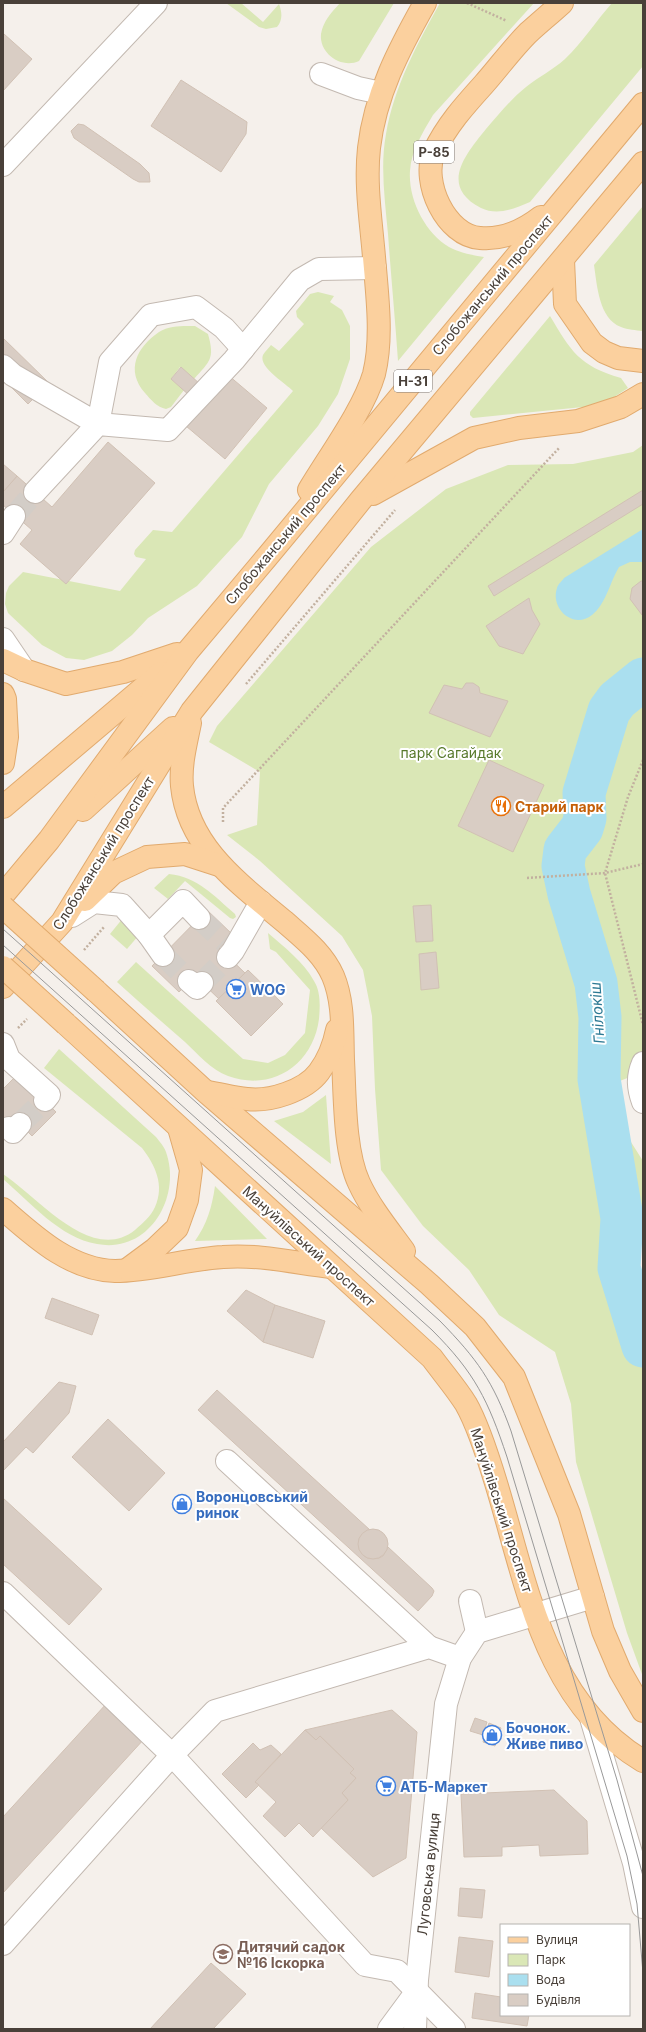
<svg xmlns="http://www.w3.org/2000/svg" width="646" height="2032" viewBox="0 0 646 2032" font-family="Inter,sans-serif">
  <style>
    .green { fill: #dae7b6 }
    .water { fill: #aadfef }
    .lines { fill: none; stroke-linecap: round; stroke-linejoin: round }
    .river { stroke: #aadfef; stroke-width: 43 }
    .building { fill: #d9cdc4; stroke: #d1c1b4 }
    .minor-tunnel { stroke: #d3cdc7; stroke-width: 22; stroke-dasharray: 22 11; stroke-linecap: butt }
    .minor-casing { stroke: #c3b9b1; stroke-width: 24 }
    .major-casing { stroke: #e1aa6e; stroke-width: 24 }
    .path { stroke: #c2b09f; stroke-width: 2.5; stroke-dasharray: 2 2; stroke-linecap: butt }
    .minor { stroke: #fff; stroke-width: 22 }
    .major { stroke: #fbd09e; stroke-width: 22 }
    .tram { stroke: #999; stroke-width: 1 }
    .major-bridge-casing { stroke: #e1aa6e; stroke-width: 24; stroke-linecap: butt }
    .major-bridge { stroke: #fbd09e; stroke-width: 22 }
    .labels { text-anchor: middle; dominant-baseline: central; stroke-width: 4; stroke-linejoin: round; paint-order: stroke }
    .shield { fill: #fff; stroke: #807974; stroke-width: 1 }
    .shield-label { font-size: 13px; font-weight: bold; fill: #494039 }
    .street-label { font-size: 14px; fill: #494039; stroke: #fff }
    .park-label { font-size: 14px; fill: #587a2d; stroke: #fff }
    .food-label { font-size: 14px; font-weight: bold; fill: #c56008; stroke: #fff; text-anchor: start }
    .shop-label { font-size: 14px; font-weight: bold; fill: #366cbe; stroke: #fff; text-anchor: start }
    .education-label { font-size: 14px; font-weight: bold; fill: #785e54; stroke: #fff; text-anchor: start }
    .water-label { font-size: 15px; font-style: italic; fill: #2d7993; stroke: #fff }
  </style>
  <rect width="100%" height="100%" fill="#f5f0eb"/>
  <g class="green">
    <path d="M226 3H241L263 22 279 4C282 12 283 20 277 27L266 29 259 27Z"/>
    <path d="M340 3H394L359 61C342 69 319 54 321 34 323 21 332 12 340 3Z"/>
    <path d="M440 3H534L433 115C423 132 411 151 410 171 408 199 425 233 449 247 460 253 472 255 484 257L398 361C395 318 391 276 388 234 385 201 380 166 386 134 394 87 417 44 440 3Z"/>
    <path d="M612 3H643V66L530 202C514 209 497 216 481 208 439 186 465 155 486 129 498 115 511 99 526 87 538 77 553 70 565 59 582 43 596 21 612 3Z"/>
    <path d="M643 206V331H642C636 330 628 330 621 327 599 319 597 285 594 265Z"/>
    <path d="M318 292 334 296 330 302 342 310 350 326V359L338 394 318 426 269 484 242 537 197 586 148 618 132 635 112 651 84 660 66 658 42 645 8 613 5 604 6 593 9 586 23 572 120 591 146 559 136 557 134 554 135 550 153 530 172 532 293 391C285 383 258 367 263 355 265 351 269 348 271 345L279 351 304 324 297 317 296 311 310 294Z"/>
    <path d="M550 316C571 351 579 366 621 378L628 388 611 399 593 406 473 418 470 415V412Z"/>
    <path d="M195 326 208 334C215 359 210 361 194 379L180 367 171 379 184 390 171 407 166 409C157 407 151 400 145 393 125 370 137 347 159 332 170 325 184 326 195 326Z"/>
    <path d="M643 445V1072L612 1084 617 1120 643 1161V1210L638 1223 629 1300 643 1361V1677L627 1633 576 1462 571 1404 555 1352 499 1315 469 1270 423 1226 381 1170 375 1089 372 1016 363 970 342 936 260 861 227 835 257 825 260 772 209 742 217 726 371 547 446 489 508 465 573 464 633 452Z"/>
    <path d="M169 874C198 877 214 896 235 914L236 917 233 919 230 918 185 881 168 899 154 888Z"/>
    <path d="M123 918 139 935 127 949 110 934Z"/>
    <path d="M268 933C284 947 304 962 314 981 321 992 320 1007 319 1019 313 1065 272 1092 228 1076 211 1070 198 1054 185 1042 162 1022 139 1002 117 982L136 962 243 1059 268 1063 285 1055 305 1033 310 990 276 952 270 949Z"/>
    <path d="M59 1049 156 1137C159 1141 164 1146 166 1152 182 1197 149 1254 97 1244 60 1238 30 1202 3 1179V1174C37 1196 91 1265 135 1230 143 1223 151 1216 155 1207 165 1185 155 1165 142 1148L44 1068Z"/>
    <path d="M326 1095 331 1164 274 1121 303 1112Z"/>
    <path d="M215 1186 267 1239 195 1241C207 1224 212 1207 215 1186Z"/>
  </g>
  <path class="water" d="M643 529V562H630L619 567C610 582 606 604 592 615 573 630 550 608 557 588 558 584 562 581 564 578Z"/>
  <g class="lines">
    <path class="river" d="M643 679 617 700 609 711 584 793 585 818 582 828 565 850 563 866 569 894 596 983 600 1017 599 1079 622 1218 619 1268 643 1346"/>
  </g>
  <g class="building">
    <path d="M4 34 32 59 3 91V36Z"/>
    <path d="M181 80 247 122 246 134 221 172 151 126Z"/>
    <path d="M78 124 84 125 140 164 149 173 150 182H139L133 179 74 138 71 131Z"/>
    <path d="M3 338 49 383 28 404 3 379Z"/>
    <path d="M181 367 200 384 190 396 171 379Z"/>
    <path d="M228 375 267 408 225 459 186 426Z"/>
    <path d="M108 442 155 483 66 584 20 544 32 530 3 505V492L17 476 52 507Z"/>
    <path d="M3 464 17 476 3 492Z"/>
    <path d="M643 490V504L494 596 488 586Z"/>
    <path d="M641 581H643L642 615 630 599 632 588Z"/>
    <path d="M529 598 532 610 540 624 523 654 499 646 486 626Z"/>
    <path d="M466 683H473L479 687 480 693 508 701 490 737 429 713 444 685 462 689Z"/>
    <path d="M489 760 544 785 513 852 458 826Z"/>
    <path d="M431 905 433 941 416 942 413 906Z"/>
    <path d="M207 910 232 934 219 948 245 973 219 999 195 976 179 992 152 966Z"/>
    <path d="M436 952 439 988 421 990 419 954Z"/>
    <path d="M248 970 283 1004 251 1036 216 1001Z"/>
    <path d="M18 1074 56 1112 32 1136 17 1121 3 1134V1089Z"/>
    <path d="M246 1290 275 1305 263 1342 227 1311Z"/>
    <path d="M52 1298 99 1315 92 1335 45 1318Z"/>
    <path d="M275 1305 325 1321 313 1358 263 1342Z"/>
    <path d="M59 1382 76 1386 69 1413 33 1453 26 1447 3 1471V1442Z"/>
    <path d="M217 1390 370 1530 365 1532 359 1539V1548L364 1556 368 1558H379L383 1556 388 1547 432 1588 434 1591 432 1596 418 1611 198 1410Z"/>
    <path d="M108 1419 165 1473 129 1511 72 1457Z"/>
    <path d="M3 1498 102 1589 69 1625 3 1564Z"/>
    <circle cx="373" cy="1544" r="15"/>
    <path d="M107 1703 145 1738 3 1893V1817Z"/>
    <path d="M392 1710 417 1732 406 1858 373 1877 321 1828 348 1800 342 1793 356 1778 350 1773 354 1769 320 1736 316 1740 305 1730Z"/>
    <path d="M475 1718 487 1722 483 1735 470 1731Z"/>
    <path d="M489 1723 501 1728 495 1746 483 1742Z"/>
    <path d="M305 1730 316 1740 320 1736 354 1769 350 1773 356 1778 342 1793 348 1800 313 1837 299 1823 285 1837 263 1816 276 1802 255 1782Z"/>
    <path d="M253 1743 260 1750 271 1745 281 1754 255 1782 259 1785 246 1798 222 1774Z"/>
    <path d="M554 1790 587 1821 588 1854 540 1856 539 1845 502 1847V1856L464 1857 461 1794Z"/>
    <path d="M460 1888 485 1890 482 1918 458 1916Z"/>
    <path d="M459 1937 493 1941 489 1977 455 1972Z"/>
    <path d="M211 1963 246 1994 213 2029H150Z"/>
    <path d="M475 1993 501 1997V2015H529L527 2026 472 2018Z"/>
  </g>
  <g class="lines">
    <g class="minor-tunnel">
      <path d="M14 516 35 492"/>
      <path d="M199 918 225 942"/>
      <path d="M163 955 189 981"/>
      <path d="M202 983 228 957"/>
      <path d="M20 1124 45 1100"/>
    </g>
    <g class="minor-casing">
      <g id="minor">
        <path d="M321 74 358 88 381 93"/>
        <path d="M3 165 156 3"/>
        <path d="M3 366 13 375 98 424 110 362 151 315 196 307 224 328 243 349"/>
        <path d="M35 492 98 424 168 430 234 360 300 280 319 269 375 268"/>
        <path d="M3 533 14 516"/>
        <path d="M3 639 24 670"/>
        <path d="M72 916 94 902 122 905 149 935 163 955"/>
        <path d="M149 935 183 901 199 918"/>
        <path d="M228 957 233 951 261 902"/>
        <path d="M189 981 197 988 202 983"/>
        <path d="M3 1044 9 1059 49 1095 45 1100"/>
        <path d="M643 1063C637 1077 638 1088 643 1102"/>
        <path d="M9 1128 13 1132 20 1124"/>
        <path d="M227 1461 429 1647"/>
        <path d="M3 1593 172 1755 365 1965 397 1971 454 2029"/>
        <path d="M470 1601 477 1632"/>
        <path d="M591 1718 634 1863 643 1907"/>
        <path d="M3 1944 172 1755 215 1711 429 1647 460 1658"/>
        <path d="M389 2029 417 1991"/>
        <path d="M415 2029 417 1980 446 1704 460 1658 477 1632 593 1597"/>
      </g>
    </g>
    <g class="major-casing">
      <g id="major">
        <path d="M541 217C523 231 503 240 480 238 446 236 421 182 434 152 446 126 465 105 484 84 499 67 512 49 528 33 539 23 551 13 562 3"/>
        <path d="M563 260 565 304 592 343 604 352 618 358 643 361"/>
        <path d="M309 490C328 458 364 409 374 374 383 338 377 293 374 257 371 221 365 184 369 148 375 95 399 49 425 3"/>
        <path d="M373 494 474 438 519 428 578 421 621 407 643 394"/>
        <path d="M3 660 24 670 66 684 123 672 177 654"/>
        <path d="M3 694 5 699 7 737 3 763"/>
        <path d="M190 723C186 743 180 765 182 786 188 848 241 885 285 922 303 938 323 953 333 976 344 1002 342 1032 343 1060 345 1095 344 1151 359 1183 370 1207 388 1229 404 1251"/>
        <path d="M3 807 161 673"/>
        <path d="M83 810 173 728"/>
        <path d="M3 895 49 840 188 651 267 557 643 104"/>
        <path d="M85 900 113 873 147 857 185 854 219 865"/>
        <path d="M3 987 62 922 192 711 360 501 643 163"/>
        <path d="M96 991 206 1092 429 1284 475 1327 514 1377 569 1514 603 1631 620 1671 643 1711"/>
        <path d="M66 1024 432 1358C443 1373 456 1388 466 1404 478 1425 489 1460 496 1483 527 1584 544 1702 643 1761"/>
        <path d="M208 1092C221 1094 234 1098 247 1099 269 1102 305 1091 319 1072 328 1060 334 1045 337 1030"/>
        <path d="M3 1209C34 1236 70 1270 115 1271 151 1271 187 1259 223 1257 258 1254 296 1263 331 1267"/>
        <path d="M128 1269 155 1249 177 1228 187 1200 191 1170 179 1128"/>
      </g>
    </g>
    <g class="path">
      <path d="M467 3 507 21"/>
      <path d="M246 684 395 510"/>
      <path d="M643 760 628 797 605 873 643 1025"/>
      <path d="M223 822V808L560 447"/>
      <path d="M527 878 605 873 643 864"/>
      <path d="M84 950 104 927"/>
      <path d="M18 1028 27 1019"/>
    </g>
    <use href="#minor" class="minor"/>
    <use href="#major" class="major"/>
    <g class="tram">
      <path d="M3 929 440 1321C477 1359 493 1381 511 1431L617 1780 643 1876"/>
      <path d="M3 945 432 1330C475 1373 488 1400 507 1457L627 1856 637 1904 643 1973"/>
    </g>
    <g class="major-bridge-casing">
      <g id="major-bridge">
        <path d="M3 907 96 991"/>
        <path d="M3 967 66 1024"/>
      </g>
    </g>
    <use href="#major-bridge" class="major-bridge"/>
  </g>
  <defs>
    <g id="restaurant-ring" transform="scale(1)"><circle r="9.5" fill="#fff" stroke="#e8710a" stroke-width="1.5"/><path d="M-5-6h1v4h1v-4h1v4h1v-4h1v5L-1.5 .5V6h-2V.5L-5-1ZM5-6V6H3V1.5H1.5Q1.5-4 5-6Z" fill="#e8710a"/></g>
    <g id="supermarket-ring" transform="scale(1)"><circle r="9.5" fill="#fff" stroke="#3f7fe0" stroke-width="1.5"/><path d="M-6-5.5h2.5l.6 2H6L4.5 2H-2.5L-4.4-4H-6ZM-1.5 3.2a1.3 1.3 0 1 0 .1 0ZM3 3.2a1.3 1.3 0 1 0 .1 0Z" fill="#3f7fe0"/></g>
    <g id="shop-ring" transform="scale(1)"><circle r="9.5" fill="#fff" stroke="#3f7fe0" stroke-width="1.5"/><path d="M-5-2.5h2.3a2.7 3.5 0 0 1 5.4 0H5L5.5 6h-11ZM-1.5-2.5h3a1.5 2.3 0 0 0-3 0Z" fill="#3f7fe0"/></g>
    <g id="school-ring" transform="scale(1)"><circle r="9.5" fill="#fff" stroke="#8d6e63" stroke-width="1.5"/><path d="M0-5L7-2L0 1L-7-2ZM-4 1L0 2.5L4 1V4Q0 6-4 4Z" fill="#8d6e63"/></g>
  </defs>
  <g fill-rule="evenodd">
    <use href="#restaurant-ring" x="501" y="806"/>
    <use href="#supermarket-ring" x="236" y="989"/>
    <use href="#shop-ring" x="182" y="1504"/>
    <use href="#shop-ring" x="492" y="1735"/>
    <use href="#supermarket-ring" x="386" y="1786"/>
    <use href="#school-ring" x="223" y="1954"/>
  </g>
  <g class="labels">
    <g class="shield">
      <rect x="414" y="141" width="40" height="22" rx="3"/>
      <rect x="394" y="370" width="38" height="22" rx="3"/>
    </g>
    <g class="shield-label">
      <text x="434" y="152">Р-85</text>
      <text x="413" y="381">Н-31</text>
    </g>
    <g class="street-label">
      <text transform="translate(492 285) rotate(-50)">Слобожанський проспект</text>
      <text transform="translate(285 534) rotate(-50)">Слобожанський проспект</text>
      <text transform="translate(103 853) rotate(-58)">Слобожанський проспект</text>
      <text transform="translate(309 1246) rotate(42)">Мануйлівський проспект</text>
      <text transform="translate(502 1510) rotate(72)">Мануйлівський проспект</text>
      <text transform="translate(428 1874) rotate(-84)">Луговська вулиця</text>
    </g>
    <g class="park-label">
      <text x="451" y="752">парк Сагайдак</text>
    </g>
    <g class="food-label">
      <text x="515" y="806">Старий парк</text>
    </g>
    <g class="shop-label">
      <text x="250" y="989">WOG</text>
      <text x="196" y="1496">Воронцовський<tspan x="196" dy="16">ринок</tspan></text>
      <text x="506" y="1727">Бочонок.<tspan x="506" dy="16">Живе пиво</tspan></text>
      <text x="400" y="1786">АТБ-Маркет</text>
    </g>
    <g class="education-label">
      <text x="237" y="1946">Дитячий садок<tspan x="237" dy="16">№16 Іскорка</tspan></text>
    </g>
    <g class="water-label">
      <text transform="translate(597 1013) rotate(-94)">Гнілокіш</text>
    </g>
  </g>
  <rect width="646" height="2032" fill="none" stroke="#494039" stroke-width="8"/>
  <rect x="500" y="1924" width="130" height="92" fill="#ffffff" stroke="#b6b3b0"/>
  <rect x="508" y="1937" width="20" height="6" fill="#fbd09e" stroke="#b6b3b0"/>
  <text x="536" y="1944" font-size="12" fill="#494039">Вулиця</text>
  <rect x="508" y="1954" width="20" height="12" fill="#dae7b6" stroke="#b6b3b0"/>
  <text x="536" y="1964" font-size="12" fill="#494039">Парк</text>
  <rect x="508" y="1974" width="20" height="12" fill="#aadfef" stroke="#b6b3b0"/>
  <text x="536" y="1984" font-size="12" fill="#494039">Вода</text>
  <rect x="508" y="1994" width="20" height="12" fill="#d9cdc4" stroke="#b6b3b0"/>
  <text x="536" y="2004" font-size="12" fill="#494039">Будівля</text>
</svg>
